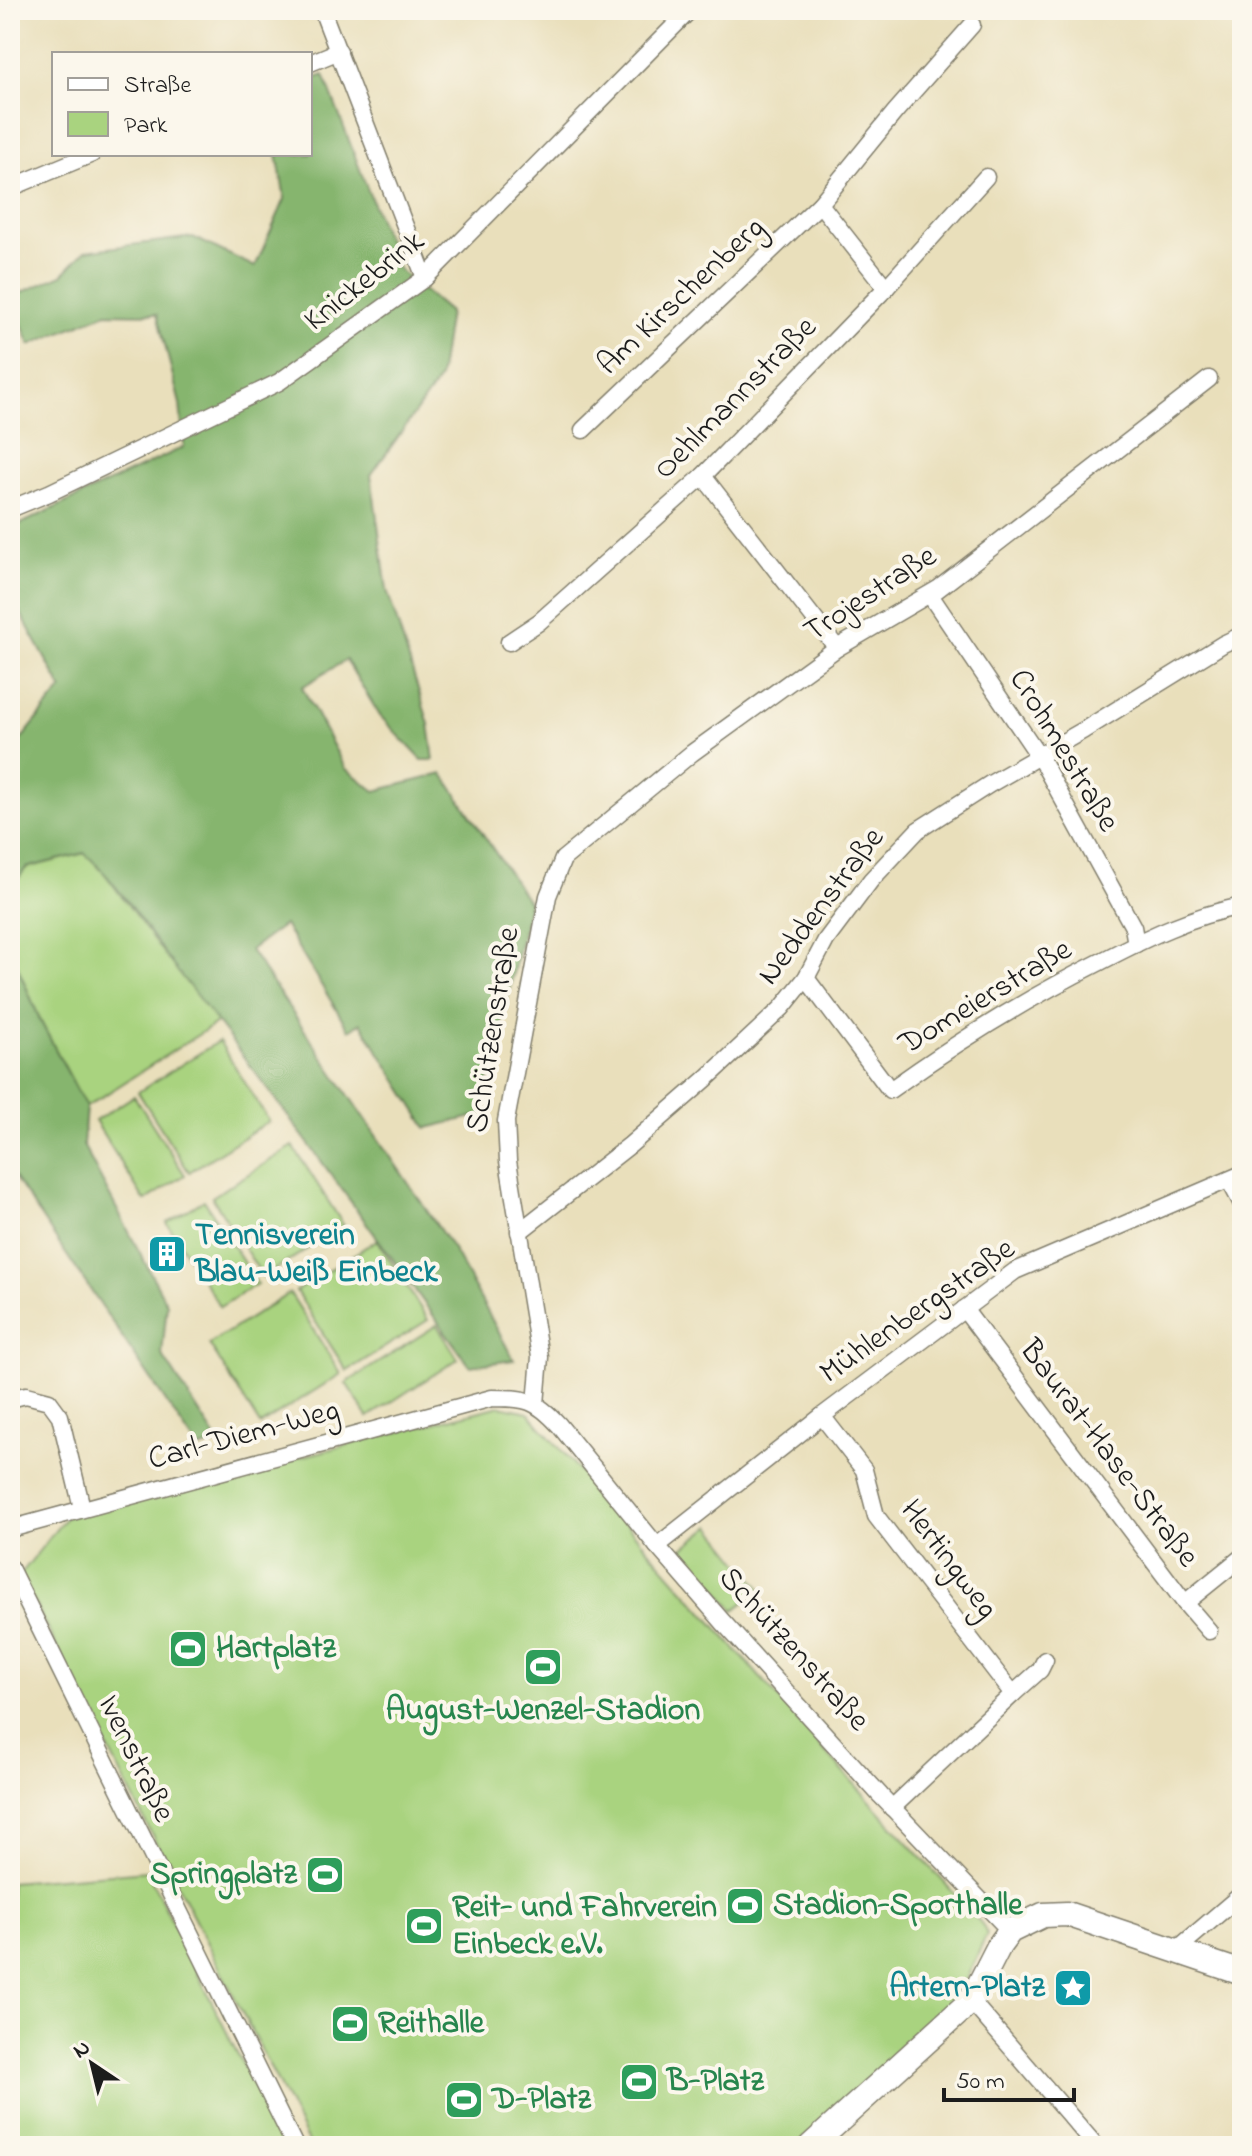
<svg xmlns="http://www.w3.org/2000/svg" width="1252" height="2156" viewBox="0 0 1252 2156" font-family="'Indie Flower',sans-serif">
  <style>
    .green { fill: #a9d37f; stroke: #62784e; stroke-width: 2 }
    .forest { fill: #86b56e; stroke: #516845; stroke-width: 2 }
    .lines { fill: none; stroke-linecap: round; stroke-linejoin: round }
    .street-casing { stroke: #827e6c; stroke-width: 19 }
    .secondary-casing { stroke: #827e6c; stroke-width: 27 }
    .street { stroke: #fff; stroke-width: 16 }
    .secondary { stroke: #fff; stroke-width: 24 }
    .labels { text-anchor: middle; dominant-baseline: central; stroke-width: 8; stroke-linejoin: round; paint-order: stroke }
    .street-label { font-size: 32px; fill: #1c1c1c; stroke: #fbf7ec }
    .culture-label { font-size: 32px; font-weight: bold; fill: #0d838f; stroke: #fbf7ec; text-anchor: start }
    .leisure-label { font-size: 32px; font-weight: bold; fill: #27864d; stroke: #fbf7ec; text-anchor: start }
  </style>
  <rect width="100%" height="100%" fill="#fbf7ec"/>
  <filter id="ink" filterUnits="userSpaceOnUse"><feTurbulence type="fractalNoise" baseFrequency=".0125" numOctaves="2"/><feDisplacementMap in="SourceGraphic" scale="16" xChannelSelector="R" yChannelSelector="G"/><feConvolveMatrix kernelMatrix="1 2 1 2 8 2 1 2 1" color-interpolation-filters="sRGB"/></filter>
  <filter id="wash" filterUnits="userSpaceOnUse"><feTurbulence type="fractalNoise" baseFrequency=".006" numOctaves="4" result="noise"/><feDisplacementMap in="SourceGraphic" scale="32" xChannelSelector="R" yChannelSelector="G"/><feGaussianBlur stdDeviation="1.8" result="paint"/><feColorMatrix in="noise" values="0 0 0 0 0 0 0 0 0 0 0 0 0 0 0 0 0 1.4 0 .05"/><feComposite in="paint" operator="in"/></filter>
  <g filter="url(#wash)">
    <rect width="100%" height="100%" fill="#e9dfbb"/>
    <g class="green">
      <path d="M85 853 100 867 158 946 218 1022 86 1107 41 1022 10 949V889L26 868Z"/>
      <path d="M219 1041 269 1121 189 1172 138 1092Z"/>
      <path d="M134 1096 185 1175 145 1201 95 1121Z"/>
      <path d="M293 1146 344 1226 263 1277 212 1197Z"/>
      <path d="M204 1200 257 1284 220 1307 167 1223Z"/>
      <path d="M377 1240 428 1320 347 1371 296 1291Z"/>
      <path d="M290 1293 341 1374 260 1425 209 1344Z"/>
      <path d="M437 1325 458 1359 368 1417 346 1383Z"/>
      <path d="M500 1406 528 1412 822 1748 982 1924 987 1934 964 1984 949 2006 796 2146H310L20 1575 66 1517Z"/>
      <path d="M711 1526 761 1589 734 1610 682 1549Z"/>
      <path d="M147 1871 283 2146H10V1882Z"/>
    </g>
    <g class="forest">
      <path d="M324 75 398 269 449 312 439 379 371 475 387 590 429 724 434 760H422L380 716 346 660 302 687 345 768 375 791 443 774 529 903 481 1115 427 1128 361 1023 349 1030 284 925 250 950 453 1249 514 1360 470 1366C374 1234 279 1100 178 972 148 934 119 883 84 853L26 868 10 889V775L19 742 62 689 10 594V529L184 447 180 404 157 314 106 313 30 345 11 297 62 275 85 251 193 237 255 267 285 199 277 154H310V80Z"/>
      <path d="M10 949 41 1022 86 1107 83 1145 167 1304 162 1355 219 1443 198 1449 10 1171Z"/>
    </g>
  </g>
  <g filter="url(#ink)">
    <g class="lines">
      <g class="street-casing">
        <g id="street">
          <path d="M322 10 425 278"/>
          <path d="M310 63 339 51"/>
          <path d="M10 188 92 154"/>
          <path d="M820 204 886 288"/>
          <path d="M583 430 820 204 895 112 972 25"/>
          <path d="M703 476 837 648"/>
          <path d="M10 509 49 493 279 382 425 278 690 10"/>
          <path d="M930 595 1039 756 1133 927 1136 944"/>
          <path d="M509 642 539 622 703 476 886 288 986 177"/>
          <path d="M806 978 890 1090C957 1042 1026 999 1100 962 1146 938 1190 916 1242 906"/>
          <path d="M1229 1180 1242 1204"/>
          <path d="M519 1232 630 1145 706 1079 782 1008 806 978 826 940 871 880 918 830 990 784 1084 730 1223 644 1242 635"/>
          <path d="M964 1309 1185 1603 1209 1631"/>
          <path d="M10 1399 26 1395 49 1401 60 1416 82 1508"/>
          <path d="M536 1404 540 1357 508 1161 506 1121 548 896 563 859 692 753 837 648 938 589 1209 379"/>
          <path d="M822 1416 864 1470 876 1516 1013 1694 892 1808"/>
          <path d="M10 1529 492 1398C526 1398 535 1399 559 1425L657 1546 723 1622 881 1796 1010 1931"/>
          <path d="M657 1546 822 1416 1015 1271 1242 1174"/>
          <path d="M10 1568 295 2146"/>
          <path d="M1185 1603 1242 1557"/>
          <path d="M1013 1694 1040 1670 1045 1660"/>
          <path d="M1174 1952 1242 1894"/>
          <path d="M971 2001 1096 2146"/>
        </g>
      </g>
      <g class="secondary-casing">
        <path id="secondary" d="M811 2146 971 2001 999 1946 1010 1931 1043 1915 1067 1914 1242 1973"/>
      </g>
      <use href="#street" class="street"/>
      <use href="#secondary" class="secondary"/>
    </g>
  </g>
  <defs>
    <g id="building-square" transform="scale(2)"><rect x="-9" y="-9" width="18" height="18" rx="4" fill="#0f9aa8" stroke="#fbf7ec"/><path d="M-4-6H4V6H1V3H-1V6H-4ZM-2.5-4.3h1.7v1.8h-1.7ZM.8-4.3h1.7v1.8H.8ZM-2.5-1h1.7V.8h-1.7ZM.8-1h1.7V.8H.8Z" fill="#fff"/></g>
    <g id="stadium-square" transform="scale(2)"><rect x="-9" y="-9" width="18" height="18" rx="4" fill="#2e9e5b" stroke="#fbf7ec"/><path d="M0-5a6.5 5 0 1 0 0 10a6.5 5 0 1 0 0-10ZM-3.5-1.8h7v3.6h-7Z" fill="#fff"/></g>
    <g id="sight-square" transform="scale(2)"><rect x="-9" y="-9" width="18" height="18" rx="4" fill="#0f9aa8" stroke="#fbf7ec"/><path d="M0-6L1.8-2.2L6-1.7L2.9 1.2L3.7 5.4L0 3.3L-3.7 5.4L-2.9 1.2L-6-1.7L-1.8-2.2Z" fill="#fff"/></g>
  </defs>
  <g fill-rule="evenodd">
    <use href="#building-square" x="167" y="1254"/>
    <use href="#stadium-square" x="188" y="1649"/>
    <use href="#stadium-square" x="543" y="1667"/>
    <use href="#stadium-square" x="325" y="1875"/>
    <use href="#stadium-square" x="745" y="1906"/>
    <use href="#stadium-square" x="424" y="1926"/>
    <use href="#sight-square" x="1073" y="1988"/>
    <use href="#stadium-square" x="350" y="2024"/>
    <use href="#stadium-square" x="639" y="2082"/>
    <use href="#stadium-square" x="464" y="2100"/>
  </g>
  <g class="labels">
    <g class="street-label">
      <text transform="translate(365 282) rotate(-38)">Knickebrink</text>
      <text transform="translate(682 297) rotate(-43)">Am Kirschenberg</text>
      <text transform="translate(736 399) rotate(-45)">Oehlmannstraße</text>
      <text transform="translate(871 595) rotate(-33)">Trojestraße</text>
      <text transform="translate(1063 751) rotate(59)">Crohmestraße</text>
      <text transform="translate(822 907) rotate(-53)">Neddenstraße</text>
      <text transform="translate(986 998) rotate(-31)">Domeierstraße</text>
      <text transform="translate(494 1030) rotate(-81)">Schützenstraße</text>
      <text transform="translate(918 1312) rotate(-35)">Mühlenbergstraße</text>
      <text transform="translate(244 1436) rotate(-15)">Carl-Diem-Weg</text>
      <text transform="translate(1108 1454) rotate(53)">Baurat-Hase-Straße</text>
      <text transform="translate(948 1560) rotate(53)">Hertingweg</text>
      <text transform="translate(793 1650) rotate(48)">Schützenstraße</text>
      <text transform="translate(135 1759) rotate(64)">Ivenstraße</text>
    </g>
    <g class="culture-label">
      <text x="195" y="1236">Tennisverein<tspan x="195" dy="37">Blau-Weiß Einbeck</tspan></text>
      <text x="1045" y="1988" text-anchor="end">Artern-Platz</text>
    </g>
    <g class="leisure-label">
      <text x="216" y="1649">Hartplatz</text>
      <text x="543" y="1711" text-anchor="middle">August-Wenzel-Stadion</text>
      <text x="297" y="1875" text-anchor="end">Springplatz</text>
      <text x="773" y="1906">Stadion-Sporthalle</text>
      <text x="452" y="1908">Reit- und Fahrverein<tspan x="452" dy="37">Einbeck e.V.</tspan></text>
      <text x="378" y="2024">Reithalle</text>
      <text x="667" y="2082">B-Platz</text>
      <text x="492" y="2100">D-Platz</text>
    </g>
  </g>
  <rect width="1252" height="2156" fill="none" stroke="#fbf7ec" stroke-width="40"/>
  <rect x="52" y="52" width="260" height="104" fill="#fbf7ec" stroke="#a29f99" stroke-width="2"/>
  <rect x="68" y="78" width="40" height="12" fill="#ffffff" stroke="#a29f99" stroke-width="2"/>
  <text x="124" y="92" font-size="24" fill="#1c1c1c">Straße</text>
  <rect x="68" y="112" width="40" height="24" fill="#a9d37f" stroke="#a29f99" stroke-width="2"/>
  <text x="124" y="132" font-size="24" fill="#1c1c1c">Park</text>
  <g transform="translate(92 2064) rotate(325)" stroke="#fbf7ec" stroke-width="6" paint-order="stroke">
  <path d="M0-6L14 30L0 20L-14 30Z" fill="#1c1c1c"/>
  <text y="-12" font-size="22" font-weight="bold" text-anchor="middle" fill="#1c1c1c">N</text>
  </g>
  <path d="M944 2088v12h130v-12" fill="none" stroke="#1c1c1c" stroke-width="4"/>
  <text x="956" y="2088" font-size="24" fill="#1c1c1c" stroke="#fbf7ec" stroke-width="6" paint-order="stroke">50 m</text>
</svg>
